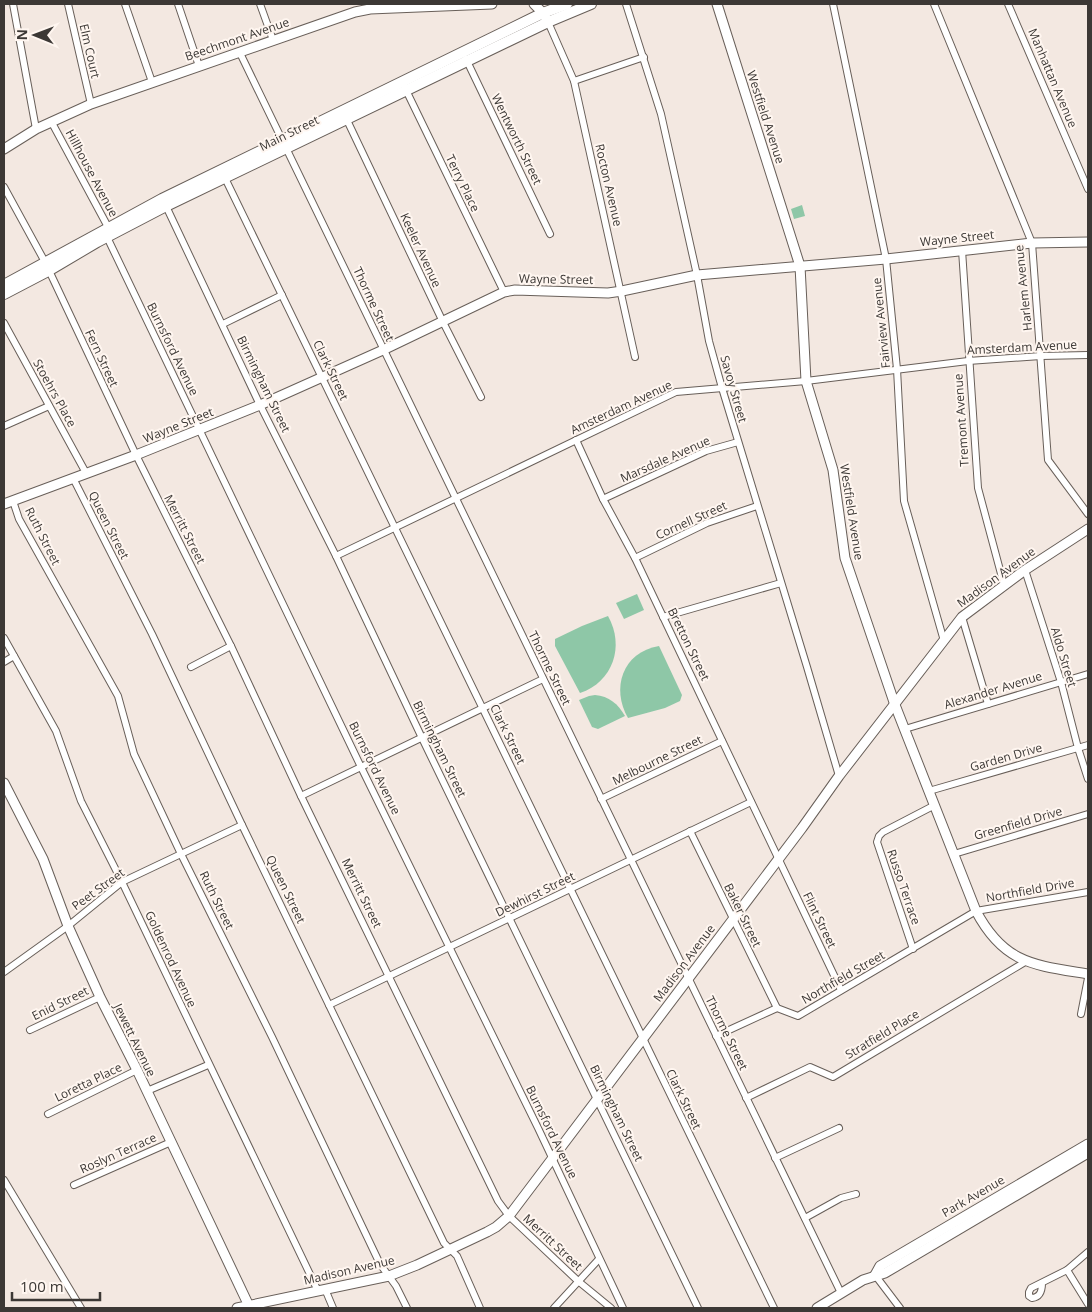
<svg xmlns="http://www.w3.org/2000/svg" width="1092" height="1312" viewBox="0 0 1092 1312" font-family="'Open Sans',sans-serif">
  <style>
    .green { fill: #8ec7a7 }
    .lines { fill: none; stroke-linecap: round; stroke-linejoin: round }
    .street-casing { stroke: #685f59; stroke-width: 8 }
    .secondary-casing { stroke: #685f59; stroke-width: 11 }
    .primary-casing { stroke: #685f59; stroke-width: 12 }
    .street { stroke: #fff; stroke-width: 6 }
    .secondary { stroke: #fff; stroke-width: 9 }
    .primary { stroke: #fff; stroke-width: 10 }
    .labels { text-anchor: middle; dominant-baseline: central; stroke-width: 4; stroke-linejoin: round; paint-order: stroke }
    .street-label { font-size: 12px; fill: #3c3835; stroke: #fff6f0 }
  </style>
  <rect width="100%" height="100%" fill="#f3e8e1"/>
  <g class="green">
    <path d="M802 205 805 216 794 219 791 209Z"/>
    <path d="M637 594 644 610 624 619 616 603Z"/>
    <path d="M608 616C625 646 613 682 580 693L555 646V639L582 626Z"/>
    <path d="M659 646 682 695 680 701 665 708 628 718C611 689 622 652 659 646Z"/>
    <path d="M595 695C609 696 618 704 625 716L598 729 592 727 579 700 589 696Z"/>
  </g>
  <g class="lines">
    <g class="street-casing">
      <g id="street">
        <path d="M13 4 36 129"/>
        <path d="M68 4 91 104"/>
        <path d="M125 4 152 82"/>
        <path d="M178 4 199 66"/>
        <path d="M260 4 273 40"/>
        <path d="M626 4 661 114 697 275 709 341 722 388 807 667 839 776"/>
        <path d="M833 4 886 259 897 369 904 501 944 641"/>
        <path d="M934 4 1032 243 1048 460 1088 514"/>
        <path d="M1008 4 1088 189"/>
        <path d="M548 22 574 81 635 357"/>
        <path d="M240 53 841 1293"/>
        <path d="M466 59 550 234"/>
        <path d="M574 81 644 57"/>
        <path d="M405 88 504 292"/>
        <path d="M346 118 443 322 481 397"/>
        <path d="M51 121 108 227 107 237 361 767 538 1128 623 1308"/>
        <path d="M224 176 774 1308"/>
        <path d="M4 187 45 262 136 455 231 646 301 796 498 1201 509 1216 578 1281 611 1308"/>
        <path d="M165 204 260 405 336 556 422 738 698 1308"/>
        <path d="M962 250 978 488 1004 585"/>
        <path d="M4 323 86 473"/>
        <path d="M223 324 282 295"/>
        <path d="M4 426 49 406"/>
        <path d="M576 440 603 499 635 558 841 990"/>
        <path d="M73 478 152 634 242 825 444 1243 457 1256 480 1308"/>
        <path d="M603 499 706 451 738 442"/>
        <path d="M13 501 19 519 118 696 134 754 181 854 272 1037 380 1264 396 1286 407 1308"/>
        <path d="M336 556 676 392 806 381 968 361 1041 356 1088 355"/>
        <path d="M635 558 707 523 757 506"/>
        <path d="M1025 570 1061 682 1078 748 1088 779"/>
        <path d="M663 617 781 583"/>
        <path d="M962 617 988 704"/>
        <path d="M4 638 56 731 81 801 122 882 318 1291"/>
        <path d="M4 662 14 656"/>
        <path d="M191 667 231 646"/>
        <path d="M905 729 1088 674"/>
        <path d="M929 791 1088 745"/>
        <path d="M301 796 543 679"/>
        <path d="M601 799 722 741"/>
        <path d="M690 831 777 1008"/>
        <path d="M954 854 1088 814"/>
        <path d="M913 949 877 842 879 836 883 832 935 805"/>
        <path d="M4 972 68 926 122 882 242 825"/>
        <path d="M329 1005 751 802"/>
        <path d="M1081 1014 1088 978"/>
        <path d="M30 1030 100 997"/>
        <path d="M716 1036 777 1008 798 1016 976 911 1088 892"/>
        <path d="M147 1091 208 1065"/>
        <path d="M746 1098 810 1067 833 1077 1025 962"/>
        <path d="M48 1114 137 1070"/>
        <path d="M775 1158 839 1128"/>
        <path d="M4 1180 81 1308"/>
        <path d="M74 1185 171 1142"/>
        <path d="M805 1218 841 1198 856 1194"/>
        <path d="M1067 1270 1088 1304"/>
        <path d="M875 1275 900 1308"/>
        <path d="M1042 1283C1042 1290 1041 1297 1032 1298L1029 1296V1292L1031 1288 1067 1270 1088 1252"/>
        <path d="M325 1289 333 1308"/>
        <path d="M554 1308 599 1259"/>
      </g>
    </g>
    <g class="secondary-casing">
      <g id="secondary">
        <path d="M534 4 543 13 548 22"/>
        <path d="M717 4 800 266 806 381 833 470 845 558 895 705 976 911C1004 964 1034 965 1088 974"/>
        <path d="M4 149 36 129 91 104 355 12 370 9 492 4"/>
        <path d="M4 504 136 455 260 405 383 350 504 292 515 290 608 293 622 291 697 275 886 259 1032 243 1088 242"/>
        <path d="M4 783 43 859 68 926 100 997 137 1070 249 1306"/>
        <path d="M875 1275 880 1266 1088 1144"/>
        <path d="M237 1308 389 1276 417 1265 487 1232 496 1227 509 1216 802 828 839 776 962 617 1025 570 1088 529"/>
        <path d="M817 1308 863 1280 885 1273 1088 1153"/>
      </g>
    </g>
    <g class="primary-casing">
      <g id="primary">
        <path d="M4 285 162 199 543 13 567 4"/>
        <path d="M4 294 48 271 97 242 166 206 548 22 591 4"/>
      </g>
    </g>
    <use href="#street" class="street"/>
    <use href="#secondary" class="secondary"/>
    <use href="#primary" class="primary"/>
  </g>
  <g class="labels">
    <g class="street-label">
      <text transform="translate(237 39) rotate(-19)">Beechmont Avenue</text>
      <text transform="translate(90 51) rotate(77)">Elm Court</text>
      <text transform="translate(1053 78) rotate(67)">Manhattan Avenue</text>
      <text transform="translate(766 117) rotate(72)">Westfield Avenue</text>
      <text transform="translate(289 133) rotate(-26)">Main Street</text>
      <text transform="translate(517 139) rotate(64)">Wentworth Street</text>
      <text transform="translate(92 173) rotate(62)">Hillhouse Avenue</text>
      <text transform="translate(463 183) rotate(64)">Terry Place</text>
      <text transform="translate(609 185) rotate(77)">Rocton Avenue</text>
      <text transform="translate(957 238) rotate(-6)">Wayne Street</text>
      <text transform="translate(421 250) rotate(65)">Keeler Avenue</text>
      <text transform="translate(556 279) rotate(1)">Wayne Street</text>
      <text transform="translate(1023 288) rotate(-96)">Harlem Avenue</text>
      <text transform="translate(374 304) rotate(65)">Thorme Street</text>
      <text transform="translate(881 323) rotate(-96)">Fairview Avenue</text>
      <text transform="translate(1022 347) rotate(-3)">Amsterdam Avenue</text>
      <text transform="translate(173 349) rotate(64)">Burnsford Avenue</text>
      <text transform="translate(102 358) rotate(65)">Fern Street</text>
      <text transform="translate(331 370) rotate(64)">Clark Street</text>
      <text transform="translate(264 384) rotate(64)">Birmingham Street</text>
      <text transform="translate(734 389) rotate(74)">Savoy Street</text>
      <text transform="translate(55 393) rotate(61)">Stoehrs Place</text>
      <text transform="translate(621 407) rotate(-25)">Amsterdam Avenue</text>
      <text transform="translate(961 420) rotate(-94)">Tremont Avenue</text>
      <text transform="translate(178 425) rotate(-22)">Wayne Street</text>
      <text transform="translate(665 459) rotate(-24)">Marsdale Avenue</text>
      <text transform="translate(852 512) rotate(81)">Westfield Avenue</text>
      <text transform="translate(691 520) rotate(-24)">Cornell Street</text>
      <text transform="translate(109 525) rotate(63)">Queen Street</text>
      <text transform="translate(185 529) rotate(63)">Merritt Street</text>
      <text transform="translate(43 536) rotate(63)">Ruth Street</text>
      <text transform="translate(996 577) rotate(-36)">Madison Avenue</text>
      <text transform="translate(689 644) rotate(64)">Bretton Street</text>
      <text transform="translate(1064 657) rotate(73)">Aldo Street</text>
      <text transform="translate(550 668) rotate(64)">Thorme Street</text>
      <text transform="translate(993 690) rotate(-17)">Alexander Avenue</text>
      <text transform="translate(508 734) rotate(64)">Clark Street</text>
      <text transform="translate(440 749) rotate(64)">Birmingham Street</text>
      <text transform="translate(1006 757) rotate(-16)">Garden Drive</text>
      <text transform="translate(657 760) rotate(-26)">Melbourne Street</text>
      <text transform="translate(375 768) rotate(64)">Burnsford Avenue</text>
      <text transform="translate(1018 823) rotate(-16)">Greenfield Drive</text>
      <text transform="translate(904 887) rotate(71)">Russo Terrace</text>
      <text transform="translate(98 889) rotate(-36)">Peet Street</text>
      <text transform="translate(286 889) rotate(64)">Queen Street</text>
      <text transform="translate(1030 890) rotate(-10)">Northfield Drive</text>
      <text transform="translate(362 893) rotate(64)">Merritt Street</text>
      <text transform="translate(535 894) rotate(-26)">Dewhirst Street</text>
      <text transform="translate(217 900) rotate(64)">Ruth Street</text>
      <text transform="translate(743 915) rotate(64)">Baker Street</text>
      <text transform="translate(820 920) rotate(64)">Flint Street</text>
      <text transform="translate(171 959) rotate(65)">Goldenrod Avenue</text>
      <text transform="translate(684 963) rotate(-53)">Madison Avenue</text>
      <text transform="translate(843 977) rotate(-30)">Northfield Street</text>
      <text transform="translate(60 1003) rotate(-26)">Enid Street</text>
      <text transform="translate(727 1033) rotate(64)">Thorme Street</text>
      <text transform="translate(882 1034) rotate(-31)">Stratfield Place</text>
      <text transform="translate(135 1040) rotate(64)">Jewett Avenue</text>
      <text transform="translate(88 1082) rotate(-26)">Loretta Place</text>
      <text transform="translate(684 1099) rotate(64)">Clark Street</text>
      <text transform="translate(617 1113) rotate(64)">Birmingham Street</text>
      <text transform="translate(552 1132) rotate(64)">Burnsford Avenue</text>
      <text transform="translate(118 1153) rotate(-24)">Roslyn Terrace</text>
      <text transform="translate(973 1196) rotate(-30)">Park Avenue</text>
      <text transform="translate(553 1242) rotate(43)">Merritt Street</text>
      <text transform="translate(349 1270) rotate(-13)">Madison Avenue</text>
    </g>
  </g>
  <rect width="1092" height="1312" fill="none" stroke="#3c3835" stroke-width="10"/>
  <g transform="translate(35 35) rotate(271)" stroke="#fff6f0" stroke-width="4" paint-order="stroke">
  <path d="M0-4L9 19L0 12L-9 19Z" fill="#3c3835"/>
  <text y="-8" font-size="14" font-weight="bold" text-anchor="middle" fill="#3c3835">N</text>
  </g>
  <path d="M12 1292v8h88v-8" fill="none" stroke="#3c3835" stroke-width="2.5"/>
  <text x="20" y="1292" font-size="15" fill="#3c3835" stroke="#fff6f0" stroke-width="4" paint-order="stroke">100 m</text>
</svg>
